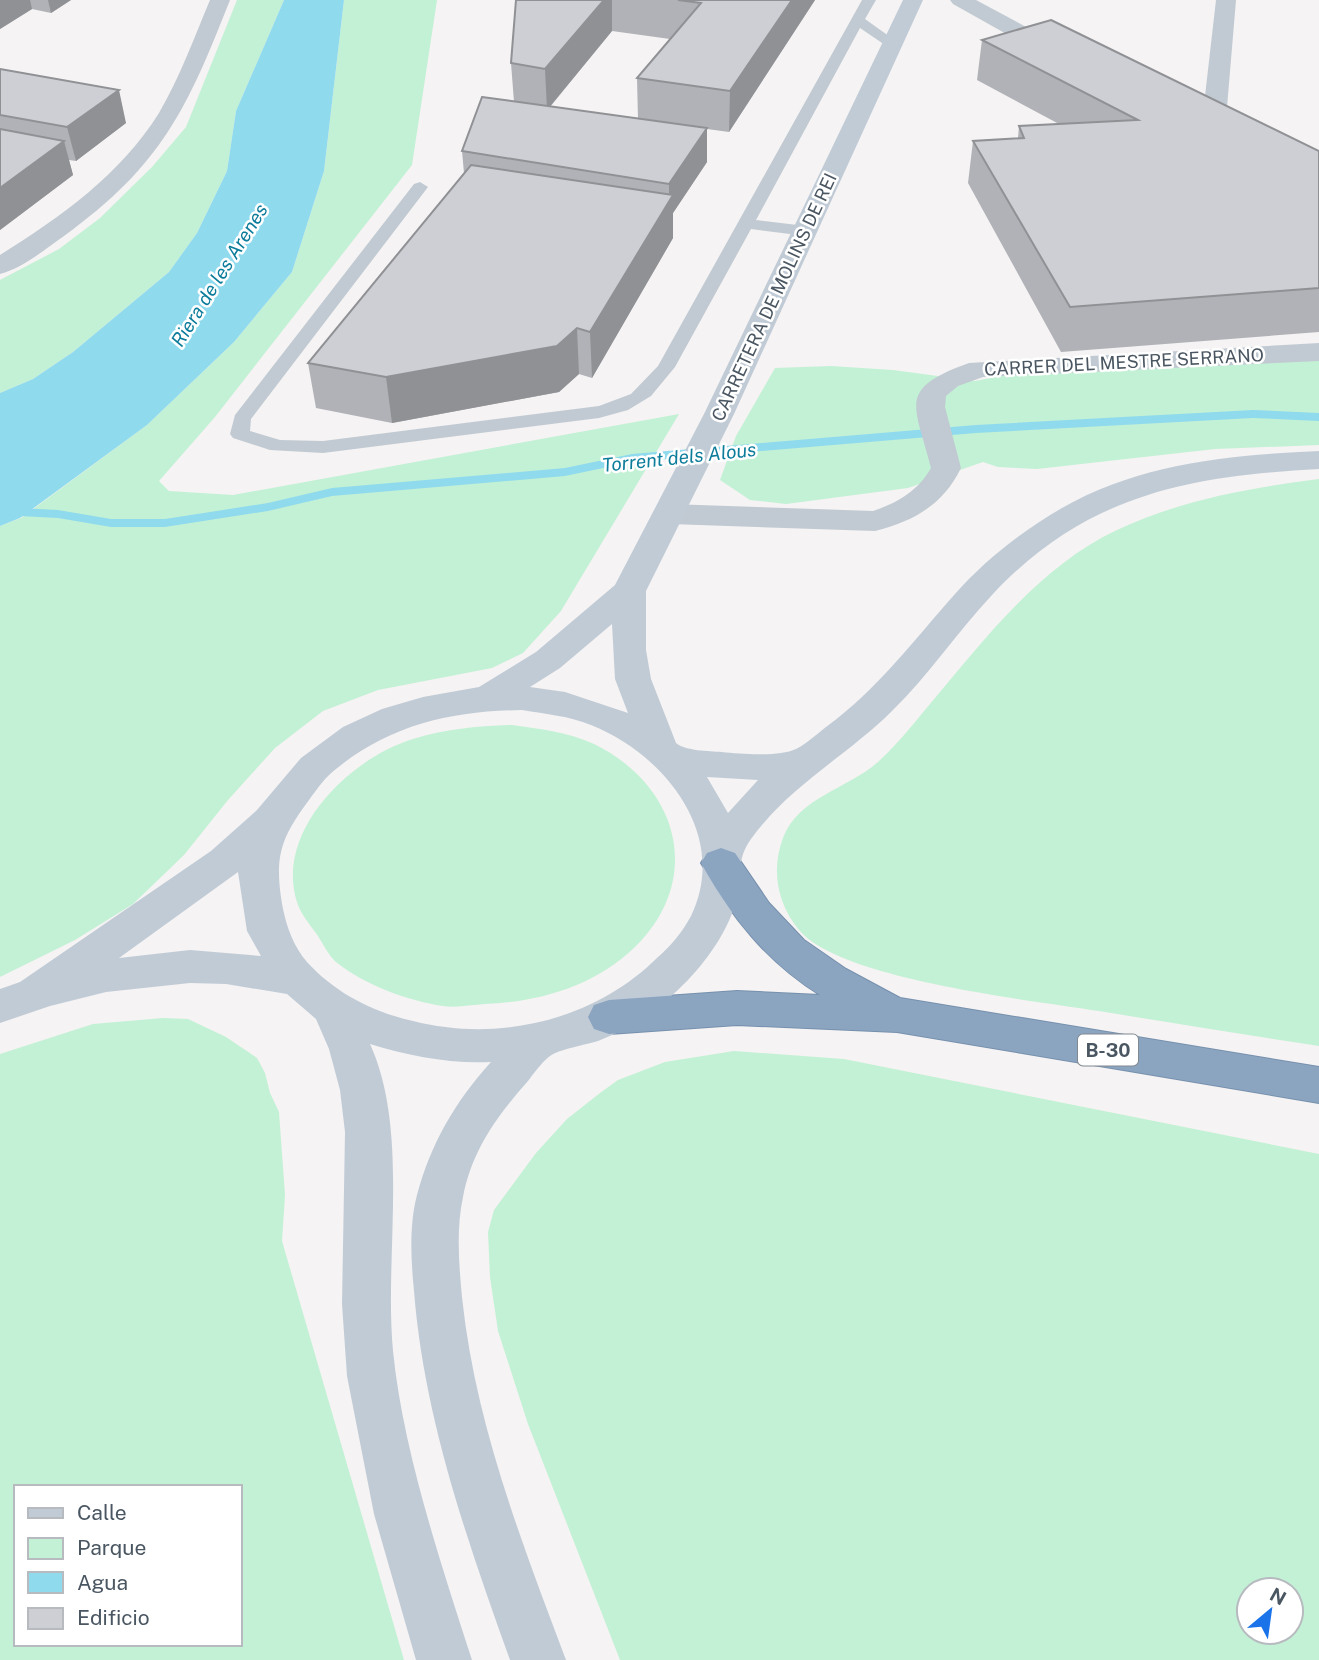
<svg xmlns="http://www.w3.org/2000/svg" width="1319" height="1660" viewBox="0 0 1319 1660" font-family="'Public Sans',sans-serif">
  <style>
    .green { fill: #c3f1d5; fill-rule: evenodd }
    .water { fill: #90daee }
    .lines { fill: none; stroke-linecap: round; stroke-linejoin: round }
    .stream { fill: #90daee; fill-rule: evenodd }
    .highway-casing { stroke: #7690ad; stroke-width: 2 }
    .lane { fill: #c1cad2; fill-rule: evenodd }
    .street { fill: #c1cad2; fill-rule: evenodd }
    .secondary { fill: #c1cbd6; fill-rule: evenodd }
    .highway { fill: #8ba5c1; fill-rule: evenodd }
    .wall { fill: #b0b2b7; fill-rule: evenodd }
    .shaded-wall { fill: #909195 }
    .building { fill: #cdcfd5; stroke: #909195; stroke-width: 2 }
    .labels { text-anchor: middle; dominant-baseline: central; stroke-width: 5; stroke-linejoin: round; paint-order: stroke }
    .far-street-label { font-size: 18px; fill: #4a5661; stroke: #fff }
    .far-water-label { font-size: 19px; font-style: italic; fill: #0c7c9b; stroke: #fff }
    .shield { fill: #fff; stroke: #808990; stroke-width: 2 }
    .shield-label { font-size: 19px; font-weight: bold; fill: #4a5661 }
  </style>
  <rect width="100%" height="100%" fill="#f5f3f3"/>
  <g class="green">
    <path d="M237 0H284L236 111 227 171 197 233 169 272 73 352 33 379 0 393V280L59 249 100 218 152 167 186 127Z"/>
    <path d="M344 0H437L412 165 215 417 159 481 169 491 233 495 679 414 561 611 523 653 492 668 378 690 323 711 275 748 228 800 184 855 133 904 75 940 0 977V526L21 518 147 425 234 342 292 272 324 171Z"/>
    <path d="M1319 359V445L1215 449 1037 469 998 467 983 462 908 488 786 504 750 500 720 480 736 436 775 368 831 366 893 370 975 381 1001 376Z"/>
    <path d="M1319 479V1046C1246 1035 1172 1023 1099 1011 1032 1000 841 980 799 930 777 903 771 870 783 838 798 797 850 788 879 761 900 742 917 719 935 698 987 636 1042 565 1117 530 1181 500 1249 488 1319 479Z"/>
    <path d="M512 725C540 729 568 732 594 744 678 785 705 878 635 947 595 986 539 1002 485 1004 472 1005 456 1008 443 1006 408 1001 363 984 336 962 329 956 323 944 318 936 312 927 302 916 298 905 272 833 350 758 413 739 446 729 477 726 512 725Z"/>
    <path d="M163 1018 188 1019 226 1037 257 1058 265 1073 270 1093 279 1112 285 1195 282 1241 404 1660H0V1054L93 1024ZM16 1487H240V1644H16Z"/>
    <path d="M734 1051 844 1059 1319 1154V1660H620L528 1424 498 1331 490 1277 488 1232 494 1210 536 1153 567 1119 600 1093 618 1080 665 1062ZM1249 1590H1291V1632H1249Z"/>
  </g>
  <path class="water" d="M284 0H344L324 171 292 272 234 342 147 425 20 518 0 526V393L33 379 73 352 169 272 197 233 227 171 236 111Z"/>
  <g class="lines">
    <path class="stream" d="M1253 410 1319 413V421L1253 418 976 433 632 462 565 476 332 496 268 511 165 527H111L58 518 0 515V507L58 510 111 519H165L268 503 332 488 565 468 632 454 976 425Z"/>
    <g class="highway-casing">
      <path id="highway" d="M721 848 735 853 769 903 804 940 846 969 900 998 1319 1067V1103L897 1032 737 1025 609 1034 594 1029 588 1017 594 1005 609 1000 737 991 820 995C767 962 731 917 701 863L707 853Z"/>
    </g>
    <path class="lane" d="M862 0H876L865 19 900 44 898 47H888L860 28 756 220 806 226 814 231 806 236 751 229 675 367 651 396 628 410 599 418 323 453 270 450 233 438 230 434 235 415 414 184 420 182 428 187 251 419 250 431 280 440 323 441 599 406 631 394 658 366Z"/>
    <g class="street">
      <path d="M210 0H230C187 109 162 165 64 236 45 249 23 268 0 274V255C61 217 121 174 159 113 180 77 194 38 210 0Z"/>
      <path d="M950 0H976L1067 49 1070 54 1067 59H1051L953 4Z"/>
      <path d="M1216 0H1236L1225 131 1221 136H1205L1201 131Z"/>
      <path d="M1319 343V361L983 377 958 386 946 396 945 407 961 468C943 505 914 521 875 531L670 524 659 521 654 514 659 507 670 504 873 511C897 503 918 491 931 468 915 404 896 389 969 363Z"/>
    </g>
    <path class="secondary" d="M903 0H923L734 414 646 591V650L651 679 676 743C686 751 708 751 722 752 741 754 779 757 796 749 806 744 817 734 826 727 877 690 913 641 955 594 985 560 1022 531 1062 508 1140 463 1231 455 1319 451V469C1188 476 1085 495 992 595 957 632 929 675 893 710 847 756 790 785 751 839 736 860 743 871 738 894 731 926 710 957 688 980 662 1007 632 1028 598 1041 585 1045 560 1049 550 1056 542 1062 534 1073 528 1081 497 1116 472 1150 463 1197 456 1229 459 1265 462 1297 475 1423 522 1543 566 1660H510C467 1540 424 1418 414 1291 411 1261 409 1225 417 1195 431 1143 455 1102 491 1062 449 1064 410 1056 370 1044 410 1132 384 1255 393 1351 403 1451 441 1564 472 1660H416L374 1514 347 1376 342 1304 345 1132 340 1090 329 1049 316 1019 287 994 226 984 190 983 106 992 50 1006 0 1023V989L20 982 211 851 257 810 301 758 343 727 382 709 423 697 479 687 536 652 615 585 704 414ZM612 624 615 679 628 713 565 692 530 687 560 668ZM522 710C546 714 569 716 591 725 664 754 730 835 691 916 683 931 671 946 658 957 595 1020 499 1043 413 1021 373 1012 335 993 307 962 294 947 287 928 283 909 274 859 279 840 309 800 317 789 325 777 336 769 391 724 453 711 522 710ZM707 777 758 780 728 813ZM238 872 247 931 261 956 190 950 119 958Z"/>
    <use href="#highway" class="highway"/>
  </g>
  <g class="wall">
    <path d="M0 0H71L51 13 32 9 0 29Z"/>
    <path d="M516 0H815L729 132 707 129V162L673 213V238L592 378 579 374 559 392 392 423 316 408 308 363 464 173 462 151 514 102 511 63ZM612 31 670 39 637 78 638 119 550 107Z"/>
    <path d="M982 40 1319 151V332L1061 352 968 183 973 141 1018 138 1019 126 1059 124 977 80Z"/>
    <path d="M0 69 126 123 76 161 69 160 73 175 0 230Z"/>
  </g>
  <g class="shaded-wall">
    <path d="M0 0H30L32 9 0 29Z"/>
    <path d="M48 0H71L51 13Z"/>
    <path d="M604 0H612V31L547 110 545 69Z"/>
    <path d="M792 0H815L729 132 730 91Z"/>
    <path d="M119 90 126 123 76 161 67 127Z"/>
    <path d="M707 128V162L673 213V238L592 378 590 332 669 201V184Z"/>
    <path d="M64 141 73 175 0 230V188Z"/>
    <path d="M577 328 579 374 559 392 392 423 386 377Z"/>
  </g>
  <g class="building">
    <path d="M516 0H604L545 69 511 63Z"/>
    <path d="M678 0H792L730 91 637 78 701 3Z"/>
    <path d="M1051 20 1319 151V288L1070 307 973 141 1024 138 1019 126 1138 120 982 40Z"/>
    <path d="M0 69 119 90 67 127 0 115Z"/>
    <path d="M482 97 707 128 669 184 462 151Z"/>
    <path d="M0 129 64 141 0 188Z"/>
    <path d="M471 165 673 195 590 332 577 328 557 346 386 377 308 363Z"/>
  </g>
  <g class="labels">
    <g class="far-street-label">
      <text transform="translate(774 297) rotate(-65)">CARRETERA DE MOLINS DE REI</text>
      <text transform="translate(1124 362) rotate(-3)">CARRER DEL MESTRE SERRANO</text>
    </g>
    <g class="far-water-label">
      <text transform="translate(219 275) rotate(-58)">Riera de les Arenes</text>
      <text transform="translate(679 457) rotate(-6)">Torrent dels Alous</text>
    </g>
    <rect class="shield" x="1078" y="1034.5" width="60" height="31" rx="5"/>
    <g class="shield-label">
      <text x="1108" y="1050">B-30</text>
    </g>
  </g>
  <rect x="14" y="1485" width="228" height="161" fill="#ffffff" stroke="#b7bbc0" stroke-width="2"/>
  <rect x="28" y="1508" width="35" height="10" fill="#c1cbd6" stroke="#b7bbc0" stroke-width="2"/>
  <text x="77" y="1520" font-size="21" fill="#4a5661">Calle</text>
  <rect x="28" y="1538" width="35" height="21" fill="#c3f1d5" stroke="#b7bbc0" stroke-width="2"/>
  <text x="77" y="1555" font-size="21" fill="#4a5661">Parque</text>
  <rect x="28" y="1572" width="35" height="21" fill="#90daee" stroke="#b7bbc0" stroke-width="2"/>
  <text x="77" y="1590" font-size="21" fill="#4a5661">Agua</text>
  <rect x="28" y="1608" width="35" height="21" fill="#cdcfd5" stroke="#b7bbc0" stroke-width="2"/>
  <text x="77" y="1625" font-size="21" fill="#4a5661">Edificio</text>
  <g transform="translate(1270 1611) rotate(29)"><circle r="33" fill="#ffffff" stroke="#b7bbc0" stroke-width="2"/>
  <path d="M0-5L12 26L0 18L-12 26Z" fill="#1a73e8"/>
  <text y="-10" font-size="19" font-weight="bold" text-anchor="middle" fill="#4a5661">N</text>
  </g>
</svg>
